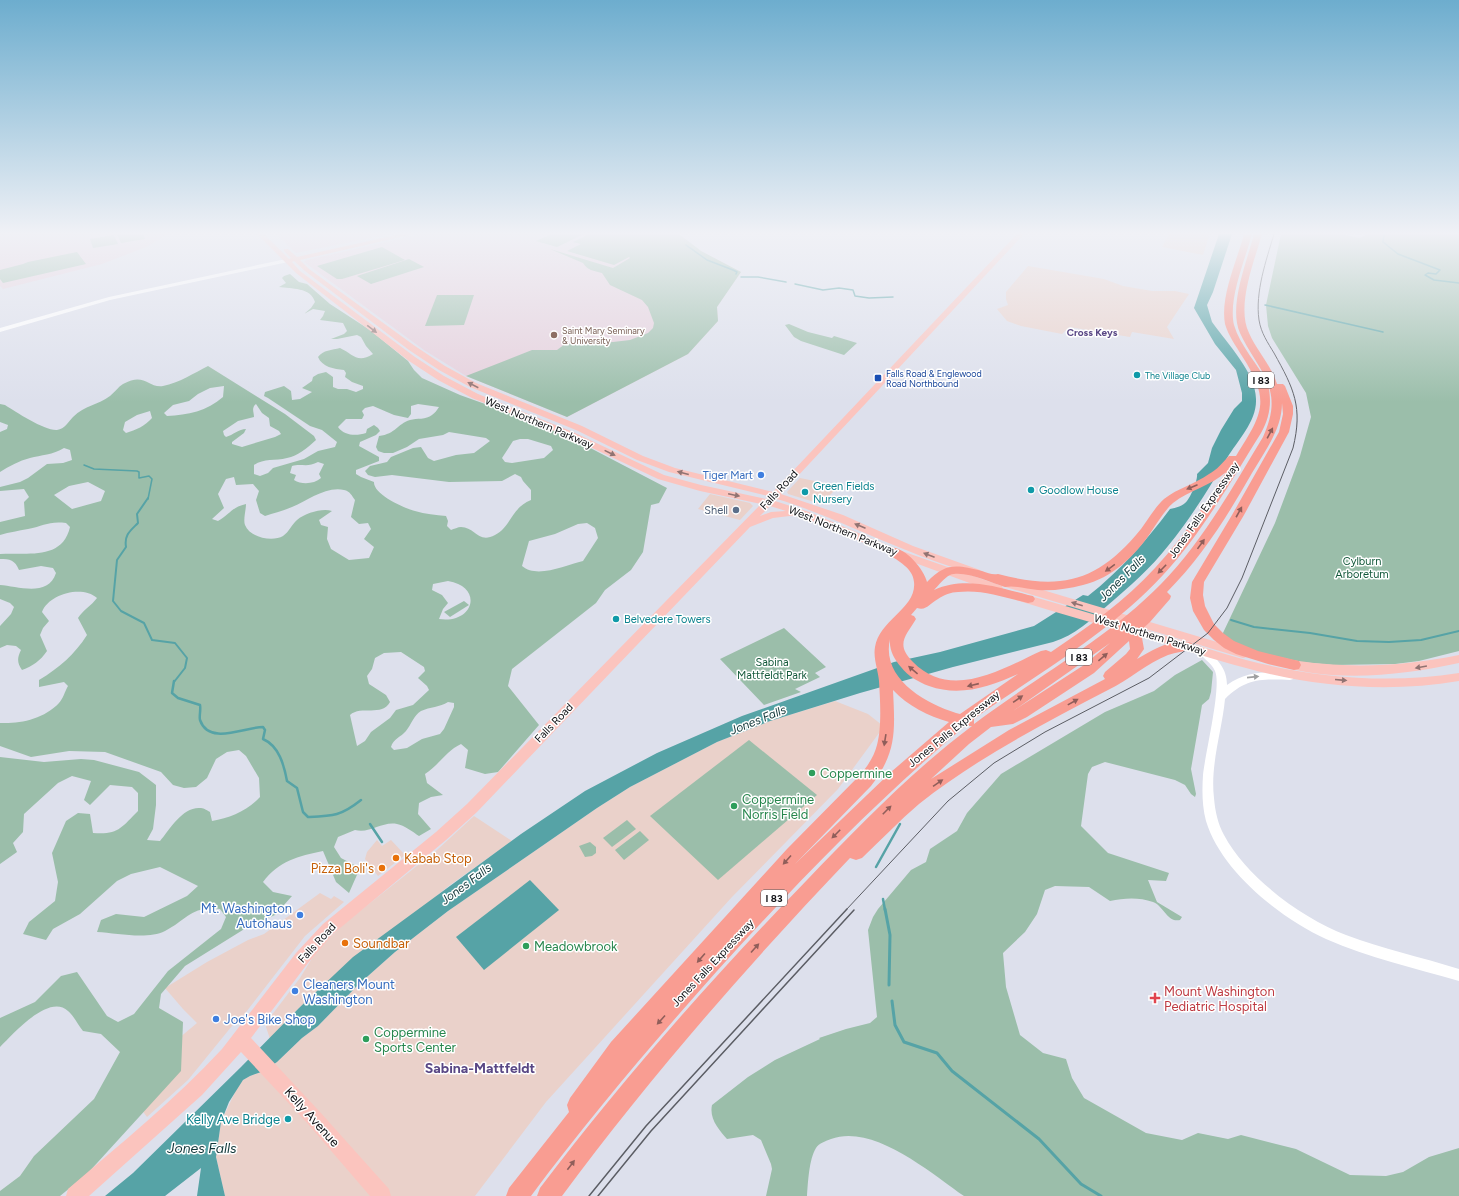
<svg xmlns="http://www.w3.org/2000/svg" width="1459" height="1196" viewBox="0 0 1459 1196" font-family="Figtree,sans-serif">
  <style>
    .commercial { fill: #ead1ca }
    .education { fill: #e6d0dc }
    .green { fill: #9bbeaa; fill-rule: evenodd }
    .water { fill: #56a3a6 }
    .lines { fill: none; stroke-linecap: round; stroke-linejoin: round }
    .stream-far3 { stroke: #56a3a6; stroke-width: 1.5 }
    .stream-far2 { stroke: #56a3a6; stroke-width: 2 }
    .stream-far1 { stroke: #56a3a6; stroke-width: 2.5 }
    .stream { stroke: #56a3a6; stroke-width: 3 }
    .minor { fill: #fff; fill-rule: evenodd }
    .major { fill: #fbc4be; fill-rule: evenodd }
    .highway { fill: #f99d92; fill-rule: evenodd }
    .tram-far1 { stroke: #5b5d64; stroke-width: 1 }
    .tram { stroke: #5b5d64; stroke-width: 1.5 }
    .oneway { fill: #917372 }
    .oneway2 { fill: #905e5a }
    .oneway3 { fill: #9fa0a1 }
    .education-dot { fill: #8d6e63; stroke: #fff; stroke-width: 1.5 }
    .culture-dot { fill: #0f9aa8; stroke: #fff; stroke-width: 1.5 }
    .transit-dot { fill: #1a4fb4; stroke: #fff; stroke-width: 1.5 }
    .shop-dot { fill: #3f7fe0; stroke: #fff; stroke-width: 1.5 }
    .service-dot { fill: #5c6f8a; stroke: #fff; stroke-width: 1.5 }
    .leisure-dot { fill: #2e9e5b; stroke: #fff; stroke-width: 1.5 }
    .food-dot { fill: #e8710a; stroke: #fff; stroke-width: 1.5 }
    .health-dot { fill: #e0444e; stroke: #fff; stroke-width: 1.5 }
    .labels { text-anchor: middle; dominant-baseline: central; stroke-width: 3; stroke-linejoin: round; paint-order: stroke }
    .far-education-label { font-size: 9px; fill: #785e54; stroke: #fff; text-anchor: start }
    .far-transit-label { font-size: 9px; fill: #164399; stroke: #fff; text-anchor: start }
    .far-culture-label { font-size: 9px; fill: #0d838f; stroke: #fff; text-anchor: start }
    .far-neighbourhood-label { font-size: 10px; font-weight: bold; fill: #594785; stroke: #fff }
    .shield { fill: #fff; stroke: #58585b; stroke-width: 1 }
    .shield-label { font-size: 10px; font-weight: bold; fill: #101115 }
    .street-label { font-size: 11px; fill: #101115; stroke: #fff }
    .shop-label { font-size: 11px; fill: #366cbe; stroke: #fff; text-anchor: end }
    .culture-label { font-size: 11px; fill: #0d838f; stroke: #fff; text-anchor: start }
    .service-label { font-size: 11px; fill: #4e5e75; stroke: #fff; text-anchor: end }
    .park-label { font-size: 11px; fill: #14593b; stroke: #fff }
    .water-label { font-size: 12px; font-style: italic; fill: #113739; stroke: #fff }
    .near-leisure-label { font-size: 13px; fill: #27864d; stroke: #fff; text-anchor: start }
    .near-food-label { font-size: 13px; fill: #c56008; stroke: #fff; text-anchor: start }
    .near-shop-label { font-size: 13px; fill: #366cbe; stroke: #fff; text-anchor: start }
    .near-health-label { font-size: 13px; fill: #be3a42; stroke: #fff; text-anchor: start }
    .near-street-label { font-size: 13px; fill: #101115; stroke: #fff }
    .near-culture-label { font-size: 13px; fill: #0d838f; stroke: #fff; text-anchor: end }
    .near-neighbourhood-label { font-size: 14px; font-weight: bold; fill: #594785; stroke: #fff }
    .near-water-label { font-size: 14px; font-style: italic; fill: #113739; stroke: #fff }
  </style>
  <rect width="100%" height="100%" fill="#dde0ec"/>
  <g class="commercial">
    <path d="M1169 234H1210L1203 255 1162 247Z"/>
    <path d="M1028 266 1104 279 1123 286 1152 291H1175L1189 294 1167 327 1174 339 1132 332 1130 337 1069 327 1062 334 1021 326 1007 321 997 309 1008 305 1006 299V292Z"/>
    <path d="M800 478 839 486 821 504 788 494 787 492Z"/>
    <path d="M710 494 750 503 753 506 740 520 698 509Z"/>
    <path d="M835 701 868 714 882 725V729L838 789 732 897 546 1102 475 1196H225L216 1157 221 1122 237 1088 243 1080 250 1076 264 1071 277 1062 302 1038 318 1026 359 984 395 952 448 911 597 808 630 787 717 742 770 721Z"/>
    <path d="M474 816 512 841 450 885 299 1008 270 1039 266 1027 268 1020 300 978 317 950 345 923 437 850Z"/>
    <path d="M377 840 382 846 391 840 405 855 378 876 365 859 367 852Z"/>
    <path d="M320 893 331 899 334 896 344 902 305 936 243 1016 236 1021 188 1080 147 1117 123 1085 197 1023 183 1009 165 988 207 962 248 940 264 934Z"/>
  </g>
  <g class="education">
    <path d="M0 234H168L146 247 102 264 3 289 0 286Z"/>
    <path d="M276 234H390L296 253Z"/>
    <path d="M421 234H679L701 251 741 272 717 307 718 321 688 354 567 417 466 376 424 350 304 262 307 260Z"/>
  </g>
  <g class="green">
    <path d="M117 234H143L145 239 121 243Z"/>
    <path d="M552 234H584L557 247 536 241Z"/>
    <path d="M589 234H679L701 251 741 272 717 307 718 321 688 354 567 417 466 376 532 350H557L565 344 613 342 630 340 648 333 653 328 654 323 648 307 642 300 610 285 602 273C594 271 587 270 583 263L550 249 613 268 630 258 629 257 614 265 567 251 581 244 573 242Z"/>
    <path d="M1281 234H1342L1359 238 1369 234H1459V651L1419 661 1395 664 1333 665 1301 662 1249 650 1222 635 1275 523 1300 456 1311 417 1306 393 1272 338 1268 326 1266 305Z"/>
    <path d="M114 235 118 244 93 248 90 239Z"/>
    <path d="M382 247 405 260 342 279H337L317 266Z"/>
    <path d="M77 252 86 264 3 283 0 279V270L23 264 28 262Z"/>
    <path d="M409 259 424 267 371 284 357 276Z"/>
    <path d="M290 274 299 282 307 284 330 304 370 330 408 361 414 370 422 378 460 395 552 428 667 488 659 503 651 505 643 552 631 570 605 590 596 603 512 669 508 686 539 725 498 772 485 774 465 768 468 750 461 744C446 751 439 765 425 774L427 783 443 795 431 797 419 803 418 814 431 829 419 836C413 832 404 825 397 824 382 821 370 834 355 830L338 837 334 847 341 858 360 868 349 893 336 882 323 851C298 856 279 861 263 882L273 892 292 896 275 915 246 928 185 966 161 994 159 1008 183 1022 181 1071 87 1174 60 1196H0V1191L20 1176 34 1156 94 1099 120 1052 101 1034 83 1031C78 1025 74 1016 68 1011 49 993 13 1034 0 1047V1018L35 1002 61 976 77 972 107 1016 118 1022 134 1014 168 971 221 929 226 917 220 909C190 906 187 920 165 931 147 940 117 933 97 932L101 920 116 914 144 917 187 896 198 886 160 867 131 874 117 881 80 914 53 929 46 940 23 934 29 922 55 901 58 882 52 853 66 821 78 813 90 814 93 833C118 835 121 828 138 811V793L132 787 110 785 90 805 84 800 91 781 72 776 58 783 24 814 23 832 13 843 17 852 0 864V757L44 762 81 759 94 760 139 772 156 785V805L153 829 147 840 160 841C170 829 183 806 201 808 204 808 208 811 210 812L212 821C230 818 247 811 260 797L259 778 246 756 239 750 227 752 216 759 207 778 196 787 184 788 173 785 161 772 105 752 69 751 31 757 0 746V723C20 724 44 719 59 703 63 699 65 691 68 686L64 682 39 687V680C59 668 75 654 87 635L78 618C83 610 91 606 97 598 82 585 49 594 42 612L49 621 43 628 40 635 47 651C40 661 33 666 22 670 17 663 17 658 21 650L16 646 7 645 0 648V626L11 614 14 607 10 603 0 599V585C17 586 48 598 56 573L53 568 41 566 19 570C15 560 10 559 0 559V554C27 552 62 561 70 527L66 523C48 521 44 526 28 529 18 531 10 532 0 535V522L25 516 24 502 29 497 24 489 0 491V487L20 482 28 478 47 464 63 463 72 460 70 450 64 448C53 455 41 455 30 458 19 461 9 466 0 472V432L7 429 8 425 0 422V404L5 405C16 412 45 431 57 430 65 429 68 422 73 417 85 405 98 405 110 396 115 392 118 387 123 384 145 372 147 388 163 386 179 383 194 373 208 366L285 414 314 436 316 440C307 448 298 456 287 458 275 461 264 458 254 465V474L260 476 268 473 273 468 304 459 318 451 335 447 337 442 322 430 310 426 268 398 264 396 265 392 284 386 291 391 292 400 300 399 312 392 302 388 312 381 313 377 318 374 326 372 333 377V387L338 389H347L356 392 363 389V386L352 382 345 377 346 373 344 370C334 369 322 367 318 357 323 350 332 350 340 348 353 354 357 364 373 354L366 346 361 337 357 335 337 339H331L344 334 347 331 343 323 320 320 323 316 325 311 313 309 304 314 311 308 315 302C311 287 291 289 279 287L286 283 282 278 284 276ZM224 386 223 397C207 411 188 415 167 416L164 413 173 405 189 401 198 394 210 388ZM256 404 262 413 269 418 270 426 279 431 281 434 275 437 242 447 232 444V442L244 433 246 429C239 429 233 435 226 437L224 435 223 431 238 421 254 417C254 412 251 408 256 404ZM418 404 439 407C437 410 435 413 432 415 426 420 417 418 410 420 397 424 396 434 379 436L376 447 378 451 384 453H393L407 447 419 439 443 435 449 432 486 438 490 441 474 453 456 455 434 461 428 458 421 447 413 448 391 457 387 462 370 466 365 471 368 475 375 477 392 475 449 482 502 481 515 474 521 477 523 481 531 490V500C511 508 511 527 495 535 478 544 475 527 461 527 458 527 454 529 451 530L447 526 448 521 446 516C436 515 425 514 415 511 403 508 373 494 374 482L361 477 356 474V470L379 461V457L359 446 360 442 376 435 380 431 378 428 374 425 367 429 366 433C357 436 344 436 338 427L346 419H362L364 415 362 411 365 408 373 406 394 415 408 418 411 414V406ZM150 411 152 418C145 426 136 430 126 433L123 430 125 422 137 415ZM520 439H528L551 446 553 450 544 458 512 463 505 462 502 458 513 441ZM318 462 324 464 319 474 321 478C314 484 302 485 294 480L296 475 290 473 292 466C301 463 307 468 318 462ZM234 477 236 485 253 484 259 491 256 500 260 513 265 516C274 513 283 511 292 507 307 501 326 486 344 490 350 491 352 496 355 500L351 517 359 524 368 523 371 529 364 539 374 547 369 558 349 560 331 549 327 539 328 527 321 525 319 520 332 511C322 508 306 513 297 520 292 524 289 532 283 536 273 542 250 538 245 525 243 520 246 510 246 504 232 507 230 514 218 521L212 519 224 508 218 494 226 479ZM88 482 105 491 101 501 72 509 54 495 69 486ZM587 523 595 528 598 538 583 561C566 565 537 579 522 566L529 541 555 534 578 524ZM448 581C484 587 474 624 439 619L443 609 448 603 442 595 432 590 433 584ZM401 652 424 667 425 671 418 678 427 686 429 690 413 705 396 710 390 718 371 732 365 741 357 746 350 715C361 705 382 717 390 702L386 695 369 684 367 676 372 669 375 658 384 653ZM448 702 454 703V707L444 729 440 734 422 739 407 748 394 750 391 747C393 739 401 737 406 731 411 725 414 715 421 711 430 707 440 707 448 702Z"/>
    <path d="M437 295H474L464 325 425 326Z"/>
    <path d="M789 324 808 332 832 338 834 336 857 343 844 355 801 341 794 337 785 325Z"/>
    <path d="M464 601 469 605 450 617 444 612Z"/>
    <path d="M784 628 826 667 815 673 820 677 795 689 801 692 764 705 720 659Z"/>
    <path d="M1202 660 1213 672 1211 692 1209 699 1202 705 1200 717 1191 769 1196 794 1195 797 1191 794 1185 785 1175 780 1105 762 1092 767 1088 774 1081 826 1108 853 1169 873 1166 881 1148 880 1157 902 1182 917 1180 920C1167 923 1164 906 1153 902 1139 897 1124 898 1110 901L1089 887 1055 886 1045 890 1037 914 1025 932 1003 953 1006 987 1020 1035 1043 1053 1066 1059 1072 1078 1084 1098 1146 1133 1182 1140 1198 1133 1228 1139 1241 1135 1296 1149 1350 1175 1386 1176 1403 1172 1429 1157 1459 1148V1196H964C931 1173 873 1123 831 1139 826 1141 819 1143 816 1148 809 1159 808 1183 807 1196H766L772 1169 771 1164 761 1140 753 1135 727 1139C719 1130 709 1119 712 1105L748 1077 775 1060 820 1039 819 1038 846 1029 870 1023 877 1017 868 930 873 917 878 909 911 870 926 862 930 849 957 831 967 813 1001 774 1105 712 1154 691 1175 675Z"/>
    <path d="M749 740 817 795 718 880 650 816Z"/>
    <path d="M627 820 636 829 612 847 603 838Z"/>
    <path d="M640 831 649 840 624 860 615 850Z"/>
    <path d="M590 842 596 847V853L592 856 585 857 579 846Z"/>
  </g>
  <g class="water">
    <path d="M1219 234H1232L1213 292 1207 305 1212 322C1227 343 1256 373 1256 399 1257 421 1238 440 1227 458 1209 488 1191 518 1168 546 1151 568 1129 587 1108 605 1091 620 1075 635 1053 642L953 667 860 693 770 721 717 742 630 787 597 808 448 911 395 952 359 984 318 1026 302 1038 277 1062 264 1071 250 1076 243 1080 229 1102 221 1122 216 1157 225 1196H197L201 1168 165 1196H105L133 1173 241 1067 299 1008 353 957 521 834 585 791 657 753 742 716 894 662 940 652 1034 626 1083 595 1088 596C1120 571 1146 541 1170 509 1176 508 1183 506 1187 501 1191 496 1198 480 1197 474L1208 463 1212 448 1221 430 1234 409 1242 401V393L1236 370 1215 344 1194 308Z"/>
    <path d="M530 880 559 910 484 970 456 937Z"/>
  </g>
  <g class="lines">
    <g class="stream-far3">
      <path d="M1384 234 1383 242 1398 254 1440 270 1436 274 1428 273 1425 275 1434 280 1459 283"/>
      <path d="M686 245 707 260 733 270 737 272 736 274"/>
      <path d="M741 277H758L786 282"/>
      <path d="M795 284 823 290 839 288 853 290 855 296 869 298 893 297"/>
      <path d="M1265 305 1383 332"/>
      <path d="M84 465 94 469 137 471 139 472V478L149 476 152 479 148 499"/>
    </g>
    <g class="stream-far2">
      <path d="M148 498 137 514 138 523C130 531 124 535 126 547L117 560 113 601 121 611 144 623 152 640 175 643 187 658 185 668 174 682"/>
      <path d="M1231 620 1254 627 1310 633 1357 641 1389 642 1421 640 1459 631"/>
    </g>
    <g class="stream-far1">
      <path d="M174 681 172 693 178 698 200 705C201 710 199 716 200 720 209 746 245 727 263 727L265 730 263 739C279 746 284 765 287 781L297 788 303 812 308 817C333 816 341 816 361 800"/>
      <path d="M370 824 382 842"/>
      <path d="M876 867 900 824"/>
      <path d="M883 899 885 910"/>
    </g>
    <g class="stream">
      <path d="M885 909 890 935 889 985"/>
      <path d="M892 1001 895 1025 904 1042 937 1053 952 1071 1039 1139 1081 1184 1101 1196"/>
    </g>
    <g class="minor">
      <path d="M286 259 288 260V262L110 300 0 332V328L109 297Z"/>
      <path d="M1202 647 1205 648C1217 659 1227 668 1227 685 1246 671 1267 672 1290 672L1293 673 1295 676 1293 679 1290 680C1262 679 1246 678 1225 699 1222 731 1210 765 1214 798 1215 811 1218 824 1224 835 1247 878 1302 918 1346 935 1383 949 1421 957 1459 969V981C1415 968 1369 958 1326 939 1280 918 1221 871 1206 821 1202 806 1202 790 1203 775 1205 754 1222 686 1215 671 1211 662 1202 658 1197 650L1199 648Z"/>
    </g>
    <g class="major">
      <path d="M257 234H264L289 259 291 258 284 251V249H288L297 257 400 234H414L300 260 309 269 415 346 445 366 476 383 582 426 643 456 675 468 773 492 1017 234H1024L781 494 843 515 913 546 980 570 981 572 980 574H972C950 566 927 559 906 550 862 533 823 513 777 499L775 501 809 512 896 549 1002 586 1003 589 1002 592H994L888 553 798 515 773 518 750 527 477 812 446 840 333 934 308 963 251 1038 320 1112 389 1189 391 1196H370L308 1124 241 1052 202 1095 89 1196H66L68 1189C120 1144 175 1100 222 1049L296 953 323 924 436 832 467 804 761 504 700 491 658 479 567 436 472 398 438 380 409 361 296 273ZM294 261 305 271 409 350 439 370 470 387 576 430 637 460 669 472 768 496 766 499 701 485 664 475 573 432 478 394 444 376 415 357 300 271 292 262ZM770 506 786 511 771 512 760 516Z"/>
      <path d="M1003 578 1247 651 1249 654 1247 657 1243 658 999 585 998 582 999 579Z"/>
      <path d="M1020 593C1067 606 1113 620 1159 634 1188 642 1217 652 1246 660 1316 678 1388 684 1459 673V681C1388 693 1315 687 1246 668 1213 660 1182 648 1150 639 1105 626 1061 614 1016 600L1015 597 1016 594Z"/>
      <path d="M1459 655V663C1404 675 1336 683 1281 666L1279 663 1281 660 1285 659C1346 669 1399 667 1459 655Z"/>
    </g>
    <path class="highway" d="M1244 234H1252C1245 260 1228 299 1234 325 1240 346 1258 364 1268 384 1261 366 1248 351 1240 333 1228 306 1247 262 1254 234H1262C1254 262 1236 306 1249 333 1257 351 1271 365 1277 384H1283L1285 386 1293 406V414L1289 432 1244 515 1204 582 1203 595 1205 606 1214 624 1223 633 1234 641 1258 651 1299 661 1301 665 1299 669 1294 670 1268 664 1236 654 1224 648 1214 640 1204 630 1193 611 1190 598 1192 582 1232 515 1279 432 1283 414 1282 403C1282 429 1265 451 1252 473 1228 515 1202 557 1167 592L1171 596 1170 599 1150 622 1138 633 1142 638 1144 649 1137 659C1152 650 1174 637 1192 643L1194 646 1192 649C1184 652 1176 652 1168 655 1147 663 1129 680 1108 690 1043 724 977 758 919 804 899 821 881 840 862 858L856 860 850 858C748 965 650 1077 562 1196H537L540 1188C622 1080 712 978 807 880 859 826 912 771 972 726H965L958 732C872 805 793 887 717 971 652 1044 589 1118 531 1196H506L509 1188 569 1112 567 1105 570 1098 611 1042 787 849 859 776C867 767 874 757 877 745 882 727 880 699 879 681 878 670 873 658 875 647 879 620 917 608 914 582 913 568 898 561 888 554L886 551 888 548C903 544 924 569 927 582 946 562 957 565 982 571 988 573 992 575 998 574 1058 590 1095 583 1136 535 1146 524 1153 509 1164 499 1178 488 1195 484 1209 474 1217 470 1223 462 1229 456H1236C1263 413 1271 401 1242 356 1236 346 1228 335 1225 324 1220 296 1237 261 1244 234ZM1268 384C1275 403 1271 419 1263 437 1232 488 1203 541 1161 584 1106 640 1036 677 974 724V719L985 711C1046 669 1112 630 1163 575 1202 533 1231 481 1261 433 1270 417 1272 402 1268 384ZM1226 472C1204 506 1182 539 1155 568 1125 601 1088 627 1051 652L1046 650 1041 651C1002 669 951 701 913 662 895 644 906 636 916 619L914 616 911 615 917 608C927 611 930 603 938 599 944 595 951 592 958 592 982 589 1006 598 1028 603L1033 602 1035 599 1033 596 1028 595C997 587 965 576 934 590 939 585 944 578 950 575 965 570 991 583 1005 587 1015 585 1027 589 1038 590 1053 591 1068 589 1083 585 1112 578 1135 556 1151 532 1158 522 1164 511 1173 503 1189 490 1211 486 1226 472ZM890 639C889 650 894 659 901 667 908 676 918 682 929 686 960 697 989 687 1018 674L960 714 956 713C924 703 881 678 890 639ZM1129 641 1130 649 1126 654 1105 672 1103 676 1105 679 1009 730 931 779 969 744 991 727 1013 724 1027 717 1094 673ZM1110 643 1084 665 1013 711ZM893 690C908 706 928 716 949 722L891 772 795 864 871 786C897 752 895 731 893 690Z"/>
    <path class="tram-far1" d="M846 910 948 801 994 763 1045 732 1149 678 1208 633 1227 608 1242 578 1293 448C1303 407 1294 389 1274 353 1268 343 1261 333 1259 320 1255 292 1266 261 1274 234"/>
    <g class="tram">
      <path d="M589 1196 646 1126 847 909"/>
      <path d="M598 1196 651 1131 854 910"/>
    </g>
  </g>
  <defs><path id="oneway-solid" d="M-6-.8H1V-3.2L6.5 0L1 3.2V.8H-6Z"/></defs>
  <g class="oneway">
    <use href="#oneway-solid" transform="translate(372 329) rotate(37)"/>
    <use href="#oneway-solid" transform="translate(473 385) rotate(-153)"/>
    <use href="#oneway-solid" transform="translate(610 453) rotate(26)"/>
    <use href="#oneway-solid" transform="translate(683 473) rotate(-165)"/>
    <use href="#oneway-solid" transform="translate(734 495) rotate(12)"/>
    <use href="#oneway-solid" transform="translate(860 526) rotate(-157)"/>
    <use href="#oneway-solid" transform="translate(929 555) rotate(-159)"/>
    <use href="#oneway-solid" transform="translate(1077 604) rotate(-163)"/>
    <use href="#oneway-solid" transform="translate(1421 667) rotate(170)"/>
    <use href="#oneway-solid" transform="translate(1341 680) rotate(5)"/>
  </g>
  <g class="oneway2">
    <use href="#oneway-solid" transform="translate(1270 433) rotate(-62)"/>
    <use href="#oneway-solid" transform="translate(1192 487) rotate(157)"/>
    <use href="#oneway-solid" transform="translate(1239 512) rotate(-61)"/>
    <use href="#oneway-solid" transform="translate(1201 544) rotate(-54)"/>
    <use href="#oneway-solid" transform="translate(1110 568) rotate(144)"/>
    <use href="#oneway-solid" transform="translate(1162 569) rotate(134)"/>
    <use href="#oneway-solid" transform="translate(1103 657) rotate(-40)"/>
    <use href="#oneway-solid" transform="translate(913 670) rotate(-140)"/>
    <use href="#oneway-solid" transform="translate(973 685) rotate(167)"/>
    <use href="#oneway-solid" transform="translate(1018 699) rotate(-35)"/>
    <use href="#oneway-solid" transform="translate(1073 702) rotate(-29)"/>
    <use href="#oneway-solid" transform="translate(885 740) rotate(99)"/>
    <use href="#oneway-solid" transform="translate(938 783) rotate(-34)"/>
    <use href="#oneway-solid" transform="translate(887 810) rotate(-45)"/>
    <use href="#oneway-solid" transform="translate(836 834) rotate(135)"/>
    <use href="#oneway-solid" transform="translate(787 860) rotate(132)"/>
    <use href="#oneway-solid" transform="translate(755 948) rotate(-48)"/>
    <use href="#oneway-solid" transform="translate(701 958) rotate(131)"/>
    <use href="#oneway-solid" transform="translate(661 1020) rotate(132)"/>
    <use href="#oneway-solid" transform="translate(571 1165) rotate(-53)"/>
  </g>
  <use class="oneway3" href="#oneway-solid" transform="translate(1253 677) rotate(-6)"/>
  <linearGradient id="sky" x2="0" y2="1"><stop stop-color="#6dadce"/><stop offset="0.58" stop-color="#f0f1f6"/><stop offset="1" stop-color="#f0f1f6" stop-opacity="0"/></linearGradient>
  <rect width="1459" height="402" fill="url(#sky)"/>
  <circle class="education-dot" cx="554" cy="335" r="4"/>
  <g class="culture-dot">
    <circle cx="1137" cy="375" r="4"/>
    <circle cx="1031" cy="490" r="4"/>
    <circle cx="805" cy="492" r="4"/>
    <circle cx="616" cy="619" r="4"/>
    <circle cx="288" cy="1119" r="4"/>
  </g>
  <rect class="transit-dot" x="874" y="374" width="8" height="8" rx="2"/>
  <g class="shop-dot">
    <circle cx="761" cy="475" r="4"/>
    <circle cx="300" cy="915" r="4"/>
    <circle cx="295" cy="991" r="4"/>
    <circle cx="216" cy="1019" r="4"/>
  </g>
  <circle class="service-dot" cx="736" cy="510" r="4"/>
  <g class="leisure-dot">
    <circle cx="812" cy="773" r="4"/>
    <circle cx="734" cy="806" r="4"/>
    <circle cx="526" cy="946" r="4"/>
    <circle cx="366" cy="1039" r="4"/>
  </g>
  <g class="food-dot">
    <circle cx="396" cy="858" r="4"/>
    <circle cx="382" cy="868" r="4"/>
    <circle cx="345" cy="943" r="4"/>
  </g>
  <path class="health-dot" d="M1153 992h4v4h4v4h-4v4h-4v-4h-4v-4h4z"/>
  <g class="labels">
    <g class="far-education-label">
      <text x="562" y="330">Saint Mary Seminary<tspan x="562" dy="10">&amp; University</tspan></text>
    </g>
    <g class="far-transit-label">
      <text x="886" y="373">Falls Road &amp; Englewood<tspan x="886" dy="10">Road Northbound</tspan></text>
    </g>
    <g class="far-culture-label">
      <text x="1145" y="375">The Village Club</text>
    </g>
    <g class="far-neighbourhood-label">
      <text x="1092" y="332">Cross Keys</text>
    </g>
    <g class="shield">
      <rect x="1248" y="372" width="26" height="16" rx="3"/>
      <rect x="1066" y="649" width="26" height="16" rx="3"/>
      <rect x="761" y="890" width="26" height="16" rx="3"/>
    </g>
    <g class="shield-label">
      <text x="1261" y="380">I 83</text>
      <text x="1079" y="657">I 83</text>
      <text x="774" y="898">I 83</text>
    </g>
    <g class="street-label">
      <text transform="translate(539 423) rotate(23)">West Northern Parkway</text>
      <text transform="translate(779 490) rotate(-47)">Falls Road</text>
      <text transform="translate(1204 510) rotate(-55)">Jones Falls Expressway</text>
      <text transform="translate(843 531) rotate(22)">West Northern Parkway</text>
      <text transform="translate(1150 635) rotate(17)">West Northern Parkway</text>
      <text transform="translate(554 723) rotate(-46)">Falls Road</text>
      <text transform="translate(954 729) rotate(-39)">Jones Falls Expressway</text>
      <text transform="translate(317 943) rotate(-47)">Falls Road</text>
      <text transform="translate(713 963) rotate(-47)">Jones Falls Expressway</text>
    </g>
    <g class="shop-label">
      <text x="753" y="475">Tiger Mart</text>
    </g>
    <g class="culture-label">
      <text x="813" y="486">Green Fields<tspan x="813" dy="13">Nursery</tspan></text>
      <text x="1039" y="490">Goodlow House</text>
      <text x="624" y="619">Belvedere Towers</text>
    </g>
    <g class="service-label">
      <text x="728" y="510">Shell</text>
    </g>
    <g class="park-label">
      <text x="1362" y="561">Cylburn<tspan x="1362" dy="13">Arboretum</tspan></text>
      <text x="772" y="662">Sabina<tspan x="772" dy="13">Mattfeldt Park</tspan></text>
    </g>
    <g class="water-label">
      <text transform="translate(1122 578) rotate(-45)">Jones Falls</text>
      <text transform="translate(758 720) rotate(-22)">Jones Falls</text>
      <text transform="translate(466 884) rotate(-37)">Jones Falls</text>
    </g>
    <g class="near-leisure-label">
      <text x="820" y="773">Coppermine</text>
      <text x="742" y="799">Coppermine<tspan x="742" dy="15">Norris Field</tspan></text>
      <text x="534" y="946">Meadowbrook</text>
      <text x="374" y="1032">Coppermine<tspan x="374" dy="15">Sports Center</tspan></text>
    </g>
    <g class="near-food-label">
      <text x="404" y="858">Kabab Stop</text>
      <text x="374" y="868" text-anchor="end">Pizza Boli's</text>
      <text x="353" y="943">Soundbar</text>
    </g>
    <g class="near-shop-label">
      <text x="292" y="908" text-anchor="end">Mt. Washington<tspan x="292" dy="15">Autohaus</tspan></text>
      <text x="303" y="984">Cleaners Mount<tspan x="303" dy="15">Washington</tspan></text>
      <text x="224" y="1019">Joe's Bike Shop</text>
    </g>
    <g class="near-health-label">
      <text x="1164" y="991">Mount Washington<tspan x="1164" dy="15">Pediatric Hospital</tspan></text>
    </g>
    <g class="near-street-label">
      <text transform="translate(312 1117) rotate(48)">Kelly Avenue</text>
    </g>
    <g class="near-culture-label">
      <text x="280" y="1119">Kelly Ave Bridge</text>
    </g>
    <g class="near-neighbourhood-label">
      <text x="480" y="1068">Sabina-Mattfeldt</text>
    </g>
    <g class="near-water-label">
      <text x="202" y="1148">Jones Falls</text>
    </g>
  </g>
</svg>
